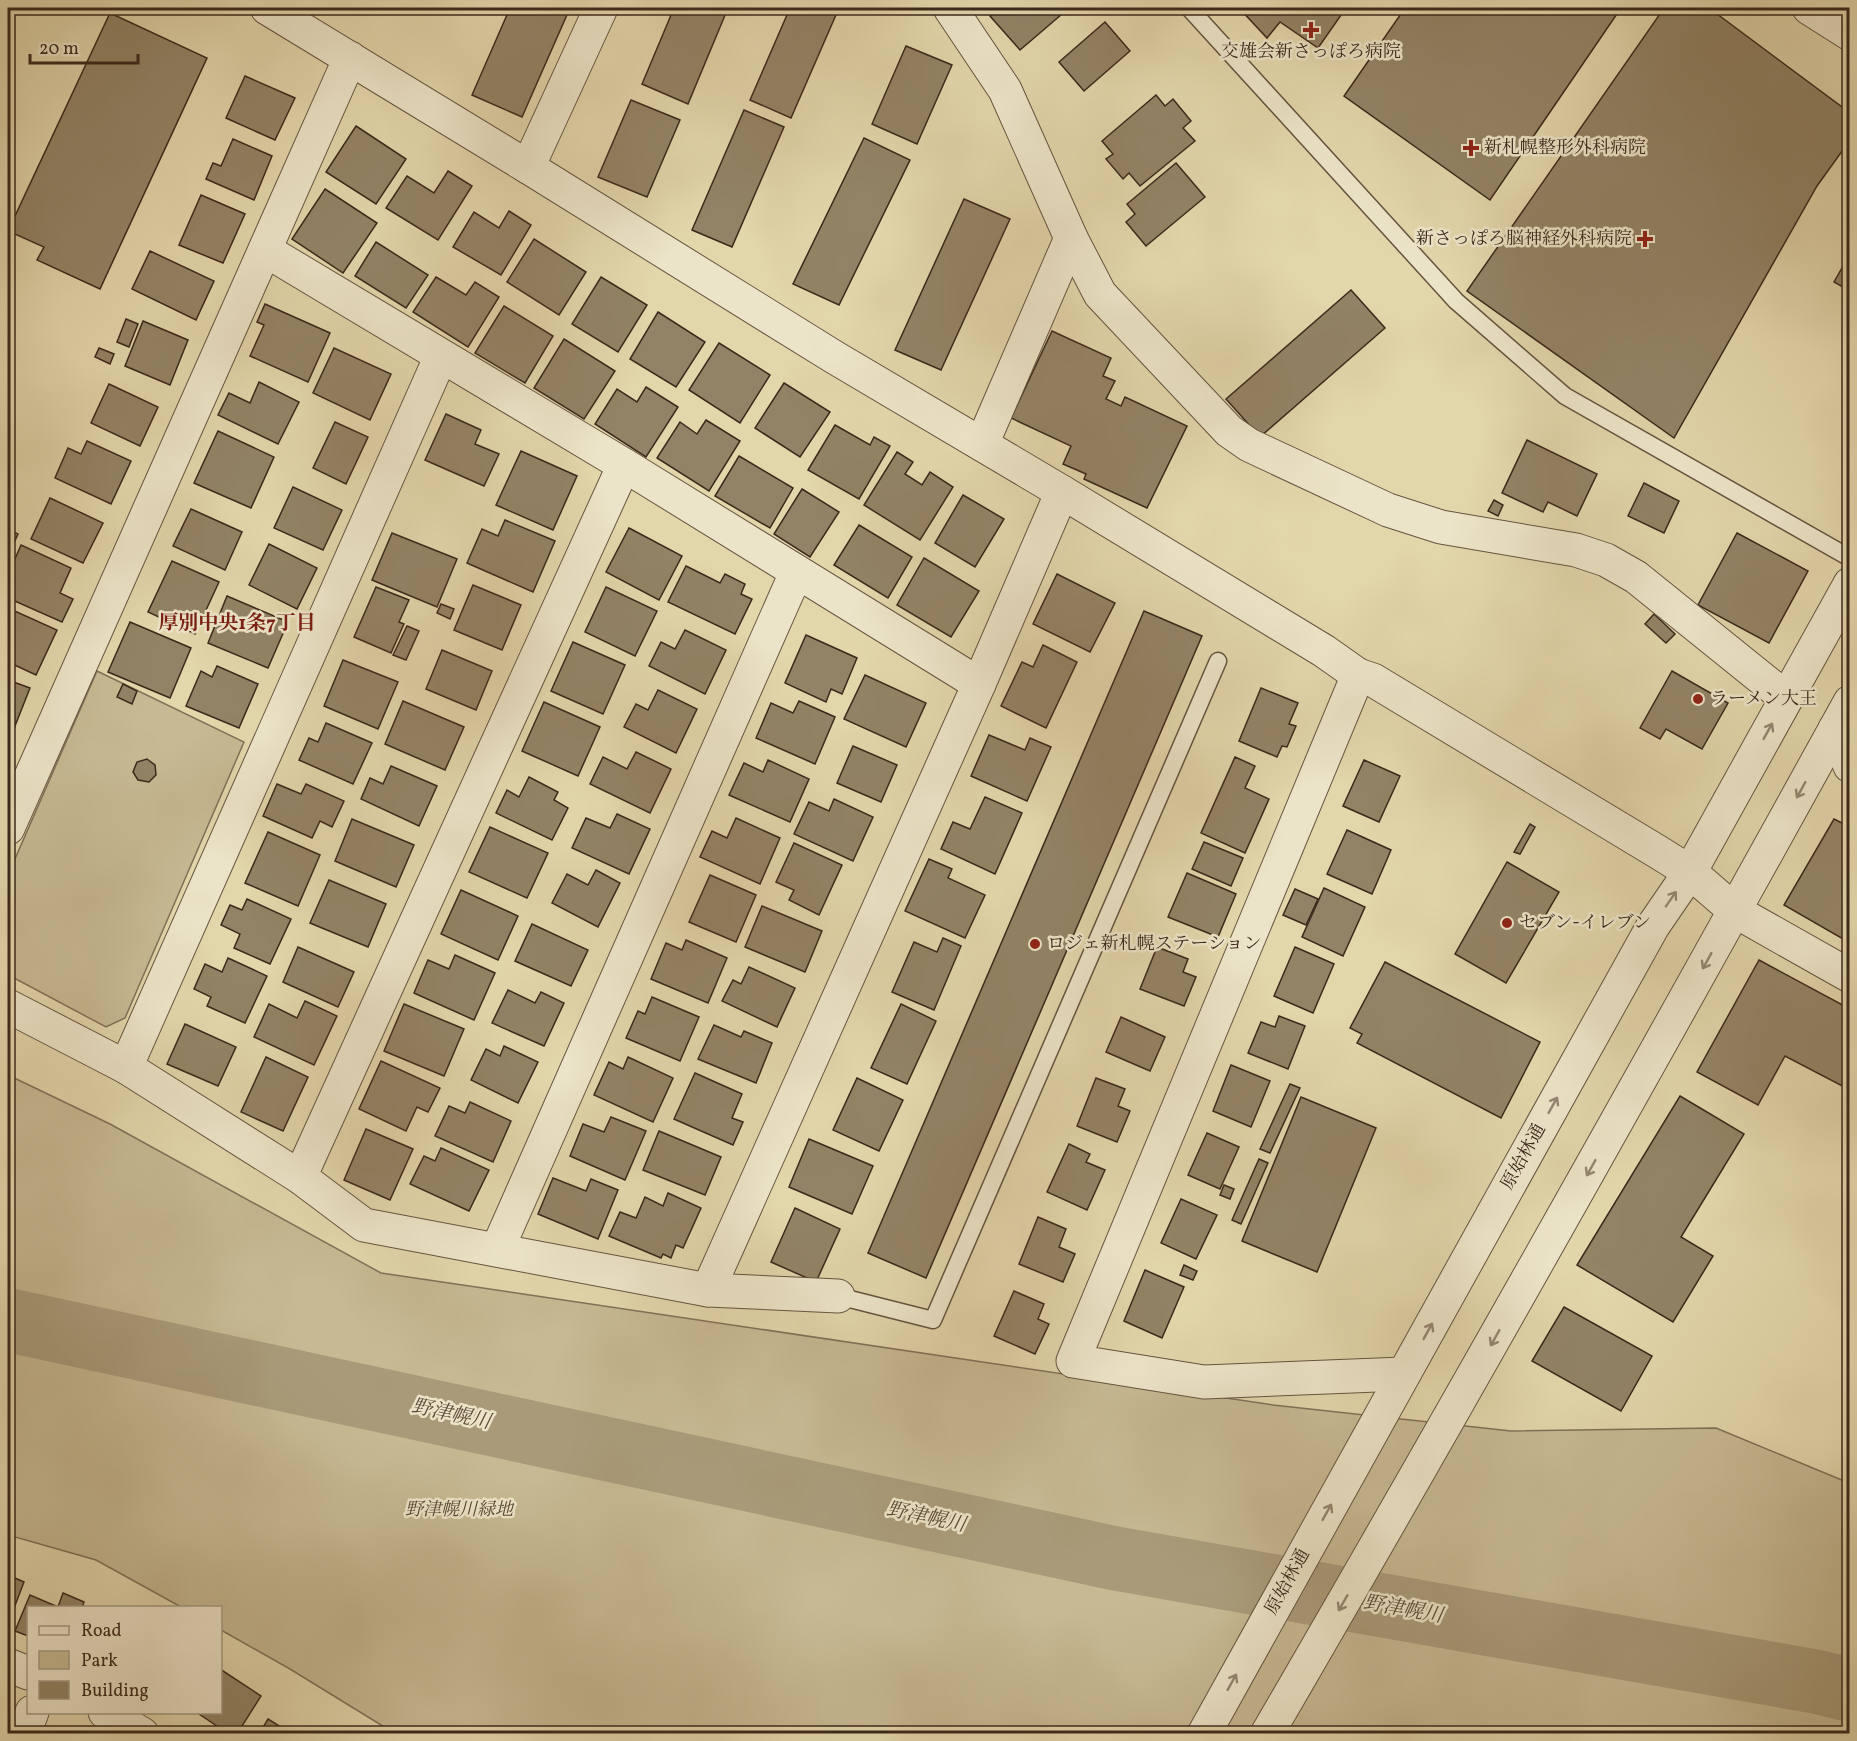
<svg xmlns="http://www.w3.org/2000/svg" width="1857" height="1741" viewBox="0 0 1857 1741" font-family="Vollkorn,'Noto Serif JP',serif">
  <style>
    .green { fill: #c6b993; stroke: #807158; stroke-width: 1.5 }
    .lines { fill: none; stroke-linecap: round; stroke-linejoin: round }
    .river { stroke: #a99b7a; stroke-width: 64 }
    .building { fill: #928366; stroke: #3b291c; stroke-width: 1.5 }
    .service-casing { stroke: #655440; stroke-width: 19 }
    .minor-casing { stroke: #655440; stroke-width: 35 }
    .tertiary-casing { stroke: #655440; stroke-width: 35 }
    .service { stroke: #ece4c8; stroke-width: 16 }
    .minor { stroke: #ece4c8; stroke-width: 33 }
    .tertiary { stroke: #ece4c8; stroke-width: 33 }
    .oneway { stroke: #948672 }
    .poi-dot { fill: #8f2418; stroke: #ece4c8; stroke-width: 2 }
    .labels { text-anchor: middle; dominant-baseline: central; stroke-width: 5; stroke-linejoin: round; paint-order: stroke }
    .poi-label { font-size: 18px; fill: #3b291c; stroke: #ece4c8; text-anchor: start }
    .street-label { font-size: 18px; fill: #3b291c; stroke: #ece4c8 }
    .park-label { font-size: 18px; font-style: italic; fill: #574634; stroke: #ece4c8 }
    .neighbourhood-label { font-size: 20px; font-weight: bold; fill: #7a1f14; stroke: #ece4c8 }
    .water-label { font-size: 20px; font-style: italic; fill: #5c4b38; stroke: #ece4c8 }
  </style>
  <rect width="100%" height="100%" fill="#e2d6ab"/>
  <filter id="stains"><feTurbulence type="fractalNoise" baseFrequency=".00333" numOctaves="4"/><feColorMatrix values="0 0 0 0 .2 0 0 0 0 .09 0 0 0 0 .02 0 0 0 .5 -.17"/></filter>
  <radialGradient id="worn" r=".72"><stop offset=".6" stop-color="#630" stop-opacity="0"/><stop offset="1" stop-color="#630" stop-opacity=".3"/></radialGradient>
  <g class="green">
    <path d="M97 671 244 742 125 1018 106 1027 16 979 8 976V875Z"/>
    <path d="M8 1075 110 1124 381 1273 1273 1405 1511 1431 1716 1428 1849 1483V1733H394L290 1669 221 1630 220 1608 181 1607 96 1560 8 1535Z"/>
  </g>
  <g class="lines">
    <path class="river" d="M8 1320 1113 1558 1818 1682 1850 1690"/>
  </g>
  <g class="building">
    <path d="M510 8H570L522 117 472 95Z"/>
    <path d="M674 8H728L688 104 642 84Z"/>
    <path d="M790 8H839L791 118 750 100Z"/>
    <path d="M1000 8H1069L1020 50 990 16Z"/>
    <path d="M1239 8H1346L1318 48 1280 22 1267 38Z"/>
    <path d="M1405 8H1621L1490 200 1344 96Z"/>
    <path d="M1652 8H1709L1850 113V140L1817 186 1674 438 1467 291 1660 14Z"/>
    <path d="M110 13 207 58 100 289 37 260 44 247 8 231Z"/>
    <path d="M1105 22 1130 51 1084 91 1059 62Z"/>
    <path d="M906 46 952 65 917 144 872 124Z"/>
    <path d="M245 76 295 98 275 140 226 118Z"/>
    <path d="M1156 95 1165 106 1173 99 1191 121 1183 128 1195 141 1140 186 1129 173 1123 179 1106 159 1113 154 1102 141Z"/>
    <path d="M631 100 680 120 647 197 598 177Z"/>
    <path d="M744 110 784 127 732 247 692 230Z"/>
    <path d="M356 126 406 159 376 204 326 172Z"/>
    <path d="M864 138 910 160 839 305 793 284Z"/>
    <path d="M233 139 272 156 254 200 206 179 213 163 221 166Z"/>
    <path d="M1176 163 1205 197 1146 246 1126 222 1135 214 1127 204Z"/>
    <path d="M448 171 472 186 438 240 386 208 407 176 434 193Z"/>
    <path d="M325 189 377 223 343 273 292 239Z"/>
    <path d="M201 195 245 214 223 263 179 245Z"/>
    <path d="M964 199 1010 219 941 370 895 350Z"/>
    <path d="M509 211 531 225 501 275 453 247 474 212 499 228Z"/>
    <path d="M534 239 586 272 559 315 507 282Z"/>
    <path d="M376 242 428 275 406 308 355 276Z"/>
    <path d="M150 251 214 281 196 320 132 289Z"/>
    <path d="M1850 254V291L1834 282Z"/>
    <path d="M436 277 466 295 475 282 499 297 468 347 413 312Z"/>
    <path d="M601 277 647 305 618 352 572 324Z"/>
    <path d="M1351 290 1385 328 1260 437 1226 399Z"/>
    <path d="M265 304 330 333 308 382 250 356 264 325 257 322Z"/>
    <path d="M504 306 553 336 525 383 475 353Z"/>
    <path d="M658 312 705 342 676 387 630 359Z"/>
    <path d="M126 319 138 324 129 347 117 342Z"/>
    <path d="M143 321 188 340 170 385 125 366Z"/>
    <path d="M1052 331 1111 358 1103 376 1115 381 1106 399 1121 406 1125 397 1187 426 1147 508 1084 479 1086 474 1063 464 1071 446 1011 418Z"/>
    <path d="M564 339 615 371 584 419 534 388Z"/>
    <path d="M719 343 770 375 740 423 689 390Z"/>
    <path d="M99 348 114 354 110 364 95 357Z"/>
    <path d="M334 348 391 374 370 420 313 393Z"/>
    <path d="M259 382 299 402 278 444 218 415 229 393 250 403Z"/>
    <path d="M784 383 830 412 800 457 755 428Z"/>
    <path d="M109 384 158 407 140 446 91 423Z"/>
    <path d="M646 387 678 407 646 457 595 424 617 389 637 402Z"/>
    <path d="M446 414 481 430 475 444 499 454 484 486 425 460Z"/>
    <path d="M706 420 740 441 709 491 657 458 680 422 697 434Z"/>
    <path d="M335 422 368 437 346 484 313 468Z"/>
    <path d="M835 425 870 445 874 437 890 446 859 499 808 470Z"/>
    <path d="M218 431 274 457 251 508 194 483Z"/>
    <path d="M1527 440 1597 474 1577 516 1548 502 1543 512 1502 493Z"/>
    <path d="M87 441 131 461 111 504 55 478 68 448 81 454Z"/>
    <path d="M521 451 577 476 553 530 496 505Z"/>
    <path d="M897 452 913 462 905 474 922 485 930 472 953 487 920 540 864 505Z"/>
    <path d="M739 456 793 488 770 528 715 496Z"/>
    <path d="M1644 483 1679 501 1664 533 1628 516Z"/>
    <path d="M293 487 342 510 323 550 274 528Z"/>
    <path d="M802 489 839 512 810 557 774 534Z"/>
    <path d="M963 495 1004 519 975 567 935 543Z"/>
    <path d="M50 498 103 523 83 563 31 539Z"/>
    <path d="M1494 500 1503 505 1498 516 1488 511Z"/>
    <path d="M191 509 242 532 225 570 173 546Z"/>
    <path d="M505 520 555 541 533 592 467 563 482 529 498 536Z"/>
    <path d="M859 525 912 557 888 598 834 565Z"/>
    <path d="M629 528 682 556 659 600 606 572Z"/>
    <path d="M8 529 18 534 13 545 8 542Z"/>
    <path d="M392 533 457 559 437 607 372 580Z"/>
    <path d="M1737 533 1808 571 1769 643 1698 605Z"/>
    <path d="M269 544 317 568 297 609 249 585Z"/>
    <path d="M21 545 71 568 60 593 73 599 62 622 8 598V575Z"/>
    <path d="M924 558 979 591 951 637 897 605Z"/>
    <path d="M172 561 219 582 195 634 148 612Z"/>
    <path d="M686 566 720 583 725 574 745 584 741 594 752 599 735 634 668 602Z"/>
    <path d="M1057 574 1115 603 1090 652 1033 624Z"/>
    <path d="M473 585 521 605 502 650 454 630Z"/>
    <path d="M376 587 409 600 399 622 404 624 391 653 354 637Z"/>
    <path d="M606 587 657 611 635 656 585 632Z"/>
    <path d="M227 596 288 622 268 668 208 643Z"/>
    <path d="M441 604 454 609 450 619 437 613Z"/>
    <path d="M8 608 57 630 36 675 8 662Z"/>
    <path d="M1144 611 1202 636 926 1278 868 1253Z"/>
    <path d="M1654 614 1675 634 1666 643 1645 624Z"/>
    <path d="M130 622 191 648 170 698 108 672Z"/>
    <path d="M407 626 419 631 406 660 393 655Z"/>
    <path d="M685 630 726 650 705 694 649 666 661 642 675 649Z"/>
    <path d="M806 635 857 658 842 694 831 689 826 702 785 683Z"/>
    <path d="M573 642 625 665 603 714 551 691Z"/>
    <path d="M1043 645 1077 662 1046 728 1001 706 1022 662 1033 667Z"/>
    <path d="M442 650 492 671 476 710 426 689Z"/>
    <path d="M343 660 398 682 378 729 324 706Z"/>
    <path d="M217 666 258 684 239 728 186 706 201 671 212 677Z"/>
    <path d="M1672 671 1728 703 1702 749 1666 729 1660 739 1640 728Z"/>
    <path d="M865 675 926 703 906 747 844 719Z"/>
    <path d="M8 680 30 688 11 736 8 735Z"/>
    <path d="M123 684 137 691 132 704 117 697Z"/>
    <path d="M1261 688 1298 703 1289 724 1296 726 1287 747 1282 746 1277 757 1239 741Z"/>
    <path d="M658 690 697 709 676 753 624 727 636 704 648 710Z"/>
    <path d="M403 701 464 727 445 770 385 744Z"/>
    <path d="M799 701 835 717 815 764 756 738 771 703 793 713Z"/>
    <path d="M544 702 600 727 578 776 522 751Z"/>
    <path d="M326 723 372 743 353 784 299 760 309 738 318 742Z"/>
    <path d="M989 735 1025 750 1030 738 1051 747 1027 801 971 776Z"/>
    <path d="M853 746 897 765 881 802 837 783Z"/>
    <path d="M636 752 671 769 650 813 590 784 603 757 627 769Z"/>
    <path d="M1235 757 1255 766 1245 788 1269 799 1245 853 1201 833Z"/>
    <path d="M147 759 155 765 156 775 149 782 138 780 133 772 137 762Z"/>
    <path d="M768 760 809 779 790 822 729 795 744 763 763 772Z"/>
    <path d="M1364 760 1400 776 1379 822 1343 806Z"/>
    <path d="M391 766 437 786 419 826 361 799 370 778 383 784Z"/>
    <path d="M529 777 558 792 554 800 568 808 552 840 496 813 507 790 519 797Z"/>
    <path d="M277 784 301 794 306 784 344 801 332 827 320 821 312 838 263 816Z"/>
    <path d="M985 797 1022 813 995 874 941 849 953 822 970 829Z"/>
    <path d="M834 799 873 817 853 861 794 834 809 802 829 811Z"/>
    <path d="M617 814 650 829 629 874 572 848 586 818 610 828Z"/>
    <path d="M736 818 780 838 760 884 700 857 712 831 727 838Z"/>
    <path d="M352 819 414 845 396 887 335 861Z"/>
    <path d="M1834 819 1850 827V839L1844 847 1850 851V943L1784 905Z"/>
    <path d="M1530 824 1535 827 1520 854 1514 852Z"/>
    <path d="M490 827 548 853 527 898 469 872Z"/>
    <path d="M1347 830 1391 850 1372 894 1327 874Z"/>
    <path d="M268 832 320 855 298 906 245 883Z"/>
    <path d="M1204 842 1243 858 1231 886 1192 869Z"/>
    <path d="M794 843 842 865 819 915 789 900 794 890 776 882Z"/>
    <path d="M929 859 952 869 948 878 985 895 965 938 905 911Z"/>
    <path d="M1507 862 1559 892 1506 983 1455 954Z"/>
    <path d="M596 870 620 883 598 927 552 903 567 874 588 885Z"/>
    <path d="M1187 873 1236 894 1218 937 1168 917Z"/>
    <path d="M710 875 756 895 736 942 689 922Z"/>
    <path d="M329 880 386 904 368 947 310 923Z"/>
    <path d="M1324 888 1365 907 1343 956 1302 937Z"/>
    <path d="M1295 889 1318 899 1306 925 1283 915Z"/>
    <path d="M461 890 518 916 498 960 441 934Z"/>
    <path d="M247 899 291 919 270 964 234 948 240 934 221 925 230 905 242 910Z"/>
    <path d="M762 906 822 931 805 972 745 947Z"/>
    <path d="M532 924 588 950 571 986 515 961Z"/>
    <path d="M943 938 961 946 934 1010 892 992 914 942 937 952Z"/>
    <path d="M686 940 727 958 708 1003 651 979 666 943 682 950Z"/>
    <path d="M298 947 354 972 338 1007 283 982Z"/>
    <path d="M1157 947 1188 959 1183 972 1196 977 1184 1006 1140 989Z"/>
    <path d="M1295 947 1334 964 1313 1013 1274 996Z"/>
    <path d="M455 955 495 973 474 1020 414 993 428 960 449 969Z"/>
    <path d="M228 958 267 976 245 1023 207 1006 211 997 194 989 205 964 222 972Z"/>
    <path d="M1759 960 1850 1009V1090L1785 1056 1758 1105 1697 1072Z"/>
    <path d="M1385 962 1540 1042 1501 1118 1357 1043 1362 1034 1350 1028Z"/>
    <path d="M749 967 795 988 777 1027 722 1001 733 980 741 984Z"/>
    <path d="M508 990 535 1003 541 992 564 1003 544 1046 492 1023Z"/>
    <path d="M652 997 699 1017 680 1061 626 1038 638 1011 645 1014Z"/>
    <path d="M305 1001 337 1016 314 1065 254 1037 269 1004 297 1018Z"/>
    <path d="M404 1004 464 1029 444 1076 384 1051Z"/>
    <path d="M901 1004 936 1021 907 1084 871 1068Z"/>
    <path d="M1279 1016 1305 1026 1288 1069 1248 1053 1261 1022 1275 1027Z"/>
    <path d="M1121 1017 1165 1037 1150 1071 1106 1052Z"/>
    <path d="M185 1024 236 1047 218 1086 167 1064Z"/>
    <path d="M714 1025 741 1037 744 1031 772 1043 756 1083 698 1059Z"/>
    <path d="M504 1046 538 1062 518 1103 471 1080 486 1049 500 1056Z"/>
    <path d="M266 1057 308 1077 283 1131 241 1112Z"/>
    <path d="M628 1057 673 1078 653 1122 594 1095 609 1062 623 1069Z"/>
    <path d="M381 1061 440 1088 428 1112 417 1107 406 1131 359 1109Z"/>
    <path d="M1231 1065 1270 1081 1251 1127 1213 1111Z"/>
    <path d="M695 1073 742 1094 732 1118 743 1122 733 1145 674 1119Z"/>
    <path d="M857 1078 903 1100 879 1151 833 1130Z"/>
    <path d="M1096 1078 1125 1089 1118 1106 1130 1111 1117 1142 1077 1126Z"/>
    <path d="M1290 1084 1300 1088 1270 1153 1260 1149Z"/>
    <path d="M1680 1096 1744 1134 1681 1237 1713 1256 1673 1322 1577 1265Z"/>
    <path d="M1301 1097 1376 1128 1317 1272 1242 1241Z"/>
    <path d="M470 1102 511 1121 493 1162 435 1136 449 1106 465 1113Z"/>
    <path d="M611 1117 646 1131 625 1180 570 1156 583 1124 604 1132Z"/>
    <path d="M366 1129 413 1149 390 1200 344 1180Z"/>
    <path d="M659 1131 721 1157 705 1195 643 1170Z"/>
    <path d="M1207 1133 1239 1147 1220 1189 1188 1175Z"/>
    <path d="M809 1139 873 1166 852 1214 789 1187Z"/>
    <path d="M1069 1144 1090 1154 1086 1162 1105 1170 1087 1210 1047 1192Z"/>
    <path d="M441 1148 489 1170 469 1211 410 1184 424 1156 435 1161Z"/>
    <path d="M1259 1159 1268 1163 1241 1224 1232 1220Z"/>
    <path d="M553 1178 586 1191 591 1179 618 1190 598 1239 538 1214Z"/>
    <path d="M1224 1185 1234 1189 1230 1199 1220 1195Z"/>
    <path d="M668 1193 701 1208 683 1248 676 1245 671 1258 663 1254 661 1258 609 1236 620 1212 636 1218 645 1197 663 1206Z"/>
    <path d="M1181 1199 1217 1215 1196 1259 1161 1243Z"/>
    <path d="M795 1208 840 1229 816 1282 771 1262Z"/>
    <path d="M1038 1217 1066 1229 1059 1247 1075 1254 1063 1282 1019 1264Z"/>
    <path d="M1184 1265 1197 1271 1193 1280 1180 1275Z"/>
    <path d="M1145 1270 1184 1287 1162 1338 1124 1321Z"/>
    <path d="M1014 1291 1044 1304 1038 1319 1049 1324 1035 1354 994 1336Z"/>
    <path d="M1564 1307 1652 1356 1621 1411 1532 1361Z"/>
    <path d="M8 1575 24 1582 8 1624Z"/>
    <path d="M63 1593 84 1602 82 1608H28V1636L15 1631 30 1595 58 1607Z"/>
    <path d="M220 1669 261 1696 237 1734H229L196 1712H220Z"/>
    <path d="M268 1719 292 1734H259Z"/>
  </g>
  <g class="lines">
    <g class="service-casing">
      <g id="service">
        <path d="M1189 8 1456 301 1565 396 1850 558"/>
        <path d="M838 1296 933 1320 1218 661"/>
      </g>
    </g>
    <g class="minor-casing">
      <g id="minor">
        <path d="M267 8 528 167 834 357 1062 492 1324 651 1358 675 1373 680 1658 852 1690 872 1735 911 1850 976"/>
        <path d="M950 8 1005 90 1071 238 1100 294 1229 431 1249 445 1388 510 1441 527 1576 550 1606 560 1636 577 1786 698"/>
        <path d="M528 167 601 8"/>
        <path d="M265 250 624 465 979 684"/>
        <path d="M982 444 1071 238"/>
        <path d="M1358 675 1073 1361 1204 1382 1403 1374"/>
        <path d="M1835 729 1850 766"/>
        <path d="M8 828 350 58"/>
        <path d="M8 1006 126 1067 300 1177 364 1225 708 1290 838 1296"/>
        <path d="M126 1067 441 356"/>
        <path d="M300 1177 624 465"/>
        <path d="M497 1250 796 573"/>
        <path d="M708 1290 979 684 1062 492"/>
        <path d="M8 1665 28 1673"/>
        <path d="M105 1712 142 1734"/>
        <path d="M24 1734 32 1712"/>
      </g>
    </g>
    <g class="tertiary-casing">
      <g id="tertiary">
        <path d="M1809 8 1850 34"/>
        <path d="M1204 1734 1653 926 1690 872 1850 584"/>
        <path d="M1267 1734C1466 1392 1659 1048 1850 702"/>
      </g>
    </g>
    <use href="#service" class="service"/>
    <use href="#minor" class="minor"/>
    <use href="#tertiary" class="tertiary"/>
  </g>
  <defs><path id="oneway-shaft" d="M-6 0H5M1.5-3L5.5 0L1.5 3" fill="none" stroke-width="1.6" stroke-linecap="round" stroke-linejoin="round" transform="scale(1.5)"/></defs>
  <g class="oneway">
    <use href="#oneway-shaft" transform="translate(1768 731) rotate(-61)"/>
    <use href="#oneway-shaft" transform="translate(1801 790) rotate(119)"/>
    <use href="#oneway-shaft" transform="translate(1671 899) rotate(-55)"/>
    <use href="#oneway-shaft" transform="translate(1707 961) rotate(119)"/>
    <use href="#oneway-shaft" transform="translate(1553 1105) rotate(-61)"/>
    <use href="#oneway-shaft" transform="translate(1591 1168) rotate(119)"/>
    <use href="#oneway-shaft" transform="translate(1428 1331) rotate(-61)"/>
    <use href="#oneway-shaft" transform="translate(1495 1338) rotate(119)"/>
    <use href="#oneway-shaft" transform="translate(1327 1512) rotate(-61)"/>
    <use href="#oneway-shaft" transform="translate(1343 1603) rotate(120)"/>
    <use href="#oneway-shaft" transform="translate(1232 1682) rotate(-61)"/>
  </g>
  <g class="poi-dot">
    <path d="M1308 21h6v6h6v6h-6v6h-6v-6h-6v-6h6z"/>
    <path d="M1468 139h6v6h6v6h-6v6h-6v-6h-6v-6h6z"/>
    <path d="M1642 230h6v6h6v6h-6v6h-6v-6h-6v-6h6z"/>
    <circle cx="1698" cy="699" r="6"/>
    <circle cx="1507" cy="923" r="6"/>
    <circle cx="1035" cy="944" r="6"/>
  </g>
  <g class="labels">
    <g class="poi-label">
      <text x="1311" y="52" text-anchor="middle">交雄会新さっぽろ病院</text>
      <text x="1484" y="148">新札幌整形外科病院</text>
      <text x="1632" y="239" text-anchor="end">新さっぽろ脳神経外科病院</text>
      <text x="1710" y="699">ラーメン大王</text>
      <text x="1519" y="923">セブン-イレブン</text>
      <text x="1047" y="944">ロジェ新札幌ステーション</text>
    </g>
    <g class="street-label">
      <text transform="translate(1524 1157) rotate(-61)">原始林通</text>
      <text transform="translate(1288 1582) rotate(-61)">原始林通</text>
    </g>
    <g class="park-label">
      <text x="459" y="1510">野津幌川緑地</text>
    </g>
    <g class="neighbourhood-label">
      <text x="237" y="624">厚別中央1条7丁目</text>
    </g>
    <g class="water-label">
      <text transform="translate(451 1415) rotate(12)">野津幌川</text>
      <text transform="translate(926 1518) rotate(12)">野津幌川</text>
      <text transform="translate(1403 1610) rotate(10)">野津幌川</text>
    </g>
  </g>
  <rect width="1857" height="1741" fill="none" stroke="#e2d6ab" stroke-width="30"/>
  <rect x="9" y="9" width="1839" height="1723" fill="none" stroke="#3b291c" stroke-width="3"/>
  <rect x="15" y="15" width="1827" height="1711" fill="none" stroke="#3b291c" stroke-width="1.5"/>
  <rect x="27" y="1606" width="195" height="108" fill="#ece4c8" stroke="#a59983" stroke-width="1.5"/>
  <rect x="39" y="1626" width="30" height="9" fill="#ece4c8" stroke="#a59983" stroke-width="1.5"/>
  <text x="81" y="1636" font-size="18" fill="#3b291c">Road</text>
  <rect x="39" y="1651" width="30" height="18" fill="#c6b993" stroke="#a59983" stroke-width="1.5"/>
  <text x="81" y="1666" font-size="18" fill="#3b291c">Park</text>
  <rect x="39" y="1681" width="30" height="18" fill="#928366" stroke="#a59983" stroke-width="1.5"/>
  <text x="81" y="1696" font-size="18" fill="#3b291c">Building</text>
  <path d="M30 54v9h108v-9" fill="none" stroke="#3b291c" stroke-width="3"/>
  <text x="39" y="54" font-size="18" fill="#3b291c" stroke="#ece4c8" stroke-width="4.5" paint-order="stroke">20 m</text>
  <rect width="100%" height="100%" filter="url(#stains)"/>
  <rect width="100%" height="100%" fill="url(#worn)"/>
</svg>
